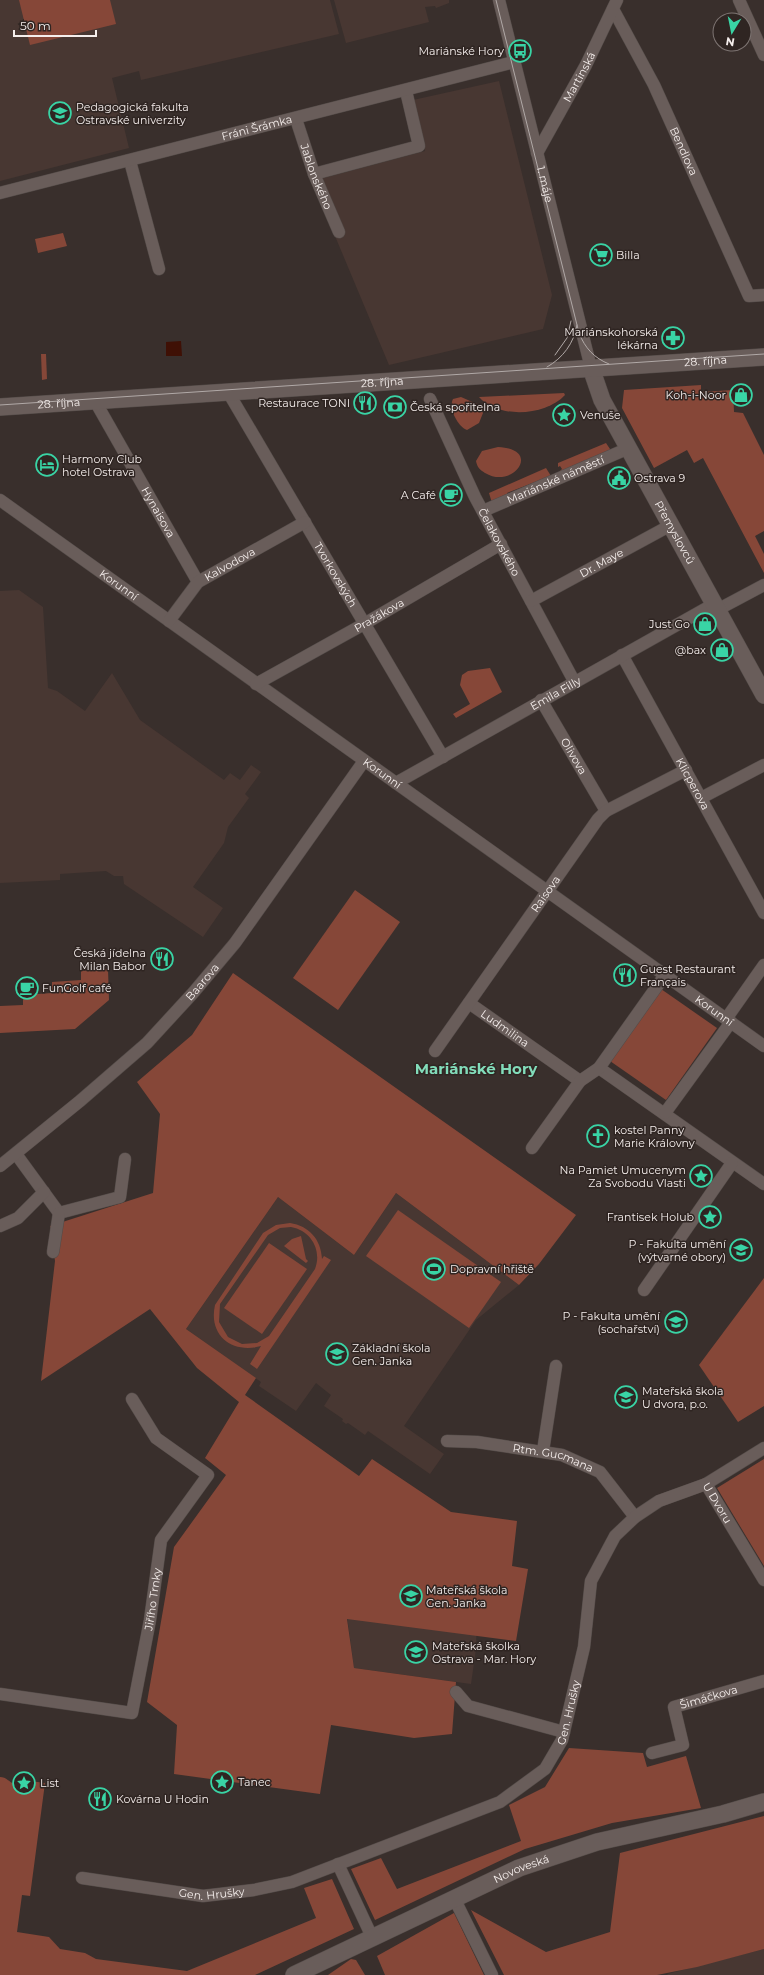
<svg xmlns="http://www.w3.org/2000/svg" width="764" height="1975" viewBox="0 0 764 1975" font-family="Montserrat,sans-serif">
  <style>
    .built { fill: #483732 }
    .green { fill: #864738; fill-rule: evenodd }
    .water { fill: #3f1005 }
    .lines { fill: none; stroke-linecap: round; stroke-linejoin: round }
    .street-casing { stroke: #534b48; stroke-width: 13 }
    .secondary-casing { stroke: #534b48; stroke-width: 18 }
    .street { stroke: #695d5a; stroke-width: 12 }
    .secondary { stroke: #695d5a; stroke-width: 17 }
    .tram { stroke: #b1a9a7; stroke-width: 1 }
    .labels { text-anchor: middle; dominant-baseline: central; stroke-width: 3; stroke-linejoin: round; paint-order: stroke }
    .poi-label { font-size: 11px; fill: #f5eeec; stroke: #2f2522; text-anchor: start }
    .street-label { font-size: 11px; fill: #f5eeec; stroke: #2f2522 }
    .district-label { font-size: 15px; font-weight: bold; fill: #82dcba; stroke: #2f2522 }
  </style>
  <rect width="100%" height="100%" fill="#392f2c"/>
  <g class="built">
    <path d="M0 0H330L339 34 141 80 139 71 112 78 129 148 0 181Z"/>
    <path d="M334 0H449V3L436 8 435 6 425 7 429 22 346 43Z"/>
    <path d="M499 81 552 295 543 329 389 365 312 181 425 151 413 100Z"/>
    <path d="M19 590 43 607 48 688 57 691 85 711 112 673 140 720 224 780 230 773 240 780 251 765 261 772 245 794 249 798 228 827 224 843 193 887 223 908 203 937 124 884 123 876H114L106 871 60 874V880L0 883V591Z"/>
    <path d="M396 1193 519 1285 476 1320 404 1426 444 1454 430 1474 368 1431 365 1435 348 1423 346 1424 342 1421 343 1419 324 1406 331 1395 316 1383 296 1411 259 1386 261 1382 186 1329 278 1197 354 1255Z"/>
    <path d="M340 1564 478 1573 476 1649 471 1684 354 1668Z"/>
    <path d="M764 1949V1975H668L667 1974Z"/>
  </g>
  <g class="green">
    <path d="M19 0H110L116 24 30 45Z"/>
    <path d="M63 233 67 246 38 253 35 239Z"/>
    <path d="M41 354H46L47 379 42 380Z"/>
    <path d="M701 385V392L733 390 734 412 743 413 764 455V531L755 536 764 554V573L703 458 694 463 687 450 654 468 622 408 624 390Z"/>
    <path d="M564 393 565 395C546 416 498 419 479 397Z"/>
    <path d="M461 397 477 404 483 413 479 423 467 430C458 427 448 408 453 399Z"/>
    <path d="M606 443 612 452 561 472 560 471 562 469 560 466 558 467V463Z"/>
    <path d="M498 447C543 449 513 490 485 473 480 470 477 467 476 461L482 451Z"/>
    <path d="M546 468 551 476 507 493V497L492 503 489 493Z"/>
    <path d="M490 668 502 692 456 718 453 714 470 704 460 685 462 675 468 671Z"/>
    <path d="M355 890 400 922 338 1010 293 978Z"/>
    <path d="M108 969 109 1000 75 1029 0 1033V1006L23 1005V995L52 993V982L81 980V971Z"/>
    <path d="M233 973 576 1215 539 1264 519 1285 396 1193 354 1255 278 1197 186 1329 256 1378 245 1395 359 1476 372 1459 451 1512 517 1521 512 1566 528 1569 516 1641 347 1619 354 1668 456 1682 452 1734 414 1738 331 1725 320 1794 174 1774 177 1725 147 1702 174 1547 226 1475 205 1458 239 1402 197 1368 150 1309 41 1381 55 1261 50 1226 153 1193 160 1114 137 1082 192 1035Z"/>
    <path d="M661 989 717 1028 666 1100 610 1061Z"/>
    <path d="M398 1210 501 1282 469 1328 366 1256Z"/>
    <path d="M290 1223C309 1226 321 1239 322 1259L324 1256 331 1260 257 1369 250 1364 261 1346C233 1354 208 1336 215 1305L263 1233 276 1225ZM291 1227C312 1231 322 1251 315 1269L269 1336 257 1343 242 1344 228 1337 219 1322 220 1304 268 1235 280 1228Z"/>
    <path d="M301 1236 306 1259 308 1261 306 1263 284 1246 292 1239Z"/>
    <path d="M269 1243 307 1269 262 1334 224 1308Z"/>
    <path d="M764 1278V1406L738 1422 699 1365Z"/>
    <path d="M764 1459V1566L717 1488Z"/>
    <path d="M569 1748 643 1753 647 1767 686 1756 701 1808 612 1823 525 1849 375 1920 351 1869 381 1858 397 1889 521 1841 509 1805 545 1787Z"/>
    <path d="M0 1777C7 1777 11 1784 18 1786L23 1780 45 1783 30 1896 22 1895 17 1932 49 1937 60 1949 85 1953 96 1959 187 1971 316 1918 304 1888 332 1879 354 1929 255 1975H0Z"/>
    <path d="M764 1816V1949L697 1967 657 1975H504L471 1910 546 1952 610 1932 620 1853Z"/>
    <path d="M454 1913 484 1975H385L377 1956Z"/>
    <path d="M351 1959 356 1960 365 1975H328Z"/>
  </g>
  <path class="water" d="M181 341 182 356H166V342Z"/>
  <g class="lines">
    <g class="street-casing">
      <g id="street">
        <path id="s1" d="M499 0 591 368"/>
        <path d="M739 0 764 55"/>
        <path id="s2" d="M613 9 654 85 749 296 764 295"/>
        <path id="s3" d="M296 119 314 174 339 232"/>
        <path id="s4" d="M537 153 586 65 617 0"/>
        <path d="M130 161 159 269"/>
        <path d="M314 174 419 146 406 91"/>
        <path id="s5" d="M0 193 514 62"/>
        <path id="s6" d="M228 392 443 757"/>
        <path id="s7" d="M430 399 475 497 574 681"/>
        <path id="s8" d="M95 401 198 582"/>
        <path id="s9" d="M0 500 764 1046"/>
        <path id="s10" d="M483 511 629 448"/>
        <path id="s11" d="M531 601 671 525"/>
        <path d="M717 610 764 585"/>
        <path id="s12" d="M169 621 198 582 305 522"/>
        <path id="s13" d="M622 655 764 913"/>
        <path id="s14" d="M256 684 364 624 501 544"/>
        <path id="s15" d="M541 700 606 811"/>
        <path id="s16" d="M396 783 714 604"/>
        <path d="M701 798 764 765"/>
        <path id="s17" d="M469 1003 580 1081"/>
        <path d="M726 1019 764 965"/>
        <path id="s18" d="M435 1051 598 819 606 811 686 770"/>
        <path d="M599 1068 764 1184"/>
        <path d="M665 1113 731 1022"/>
        <path d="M532 1148 580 1081 599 1068 665 975"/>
        <path d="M16 1154 59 1213 120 1197 125 1159"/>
        <path id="s19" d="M0 1166 80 1101 147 1043 193 993 235 943 364 761"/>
        <path d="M0 1226 18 1218 44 1192"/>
        <path d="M53 1252 59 1213"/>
        <path d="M644 1290 732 1163"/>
        <path id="s20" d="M447 1441 477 1442 562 1455 600 1472 635 1517"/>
        <path d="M543 1451 556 1366"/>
        <path id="s21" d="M706 1484 764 1580"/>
        <path d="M456 1692 468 1706 564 1732"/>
        <path id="s22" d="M0 1694 132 1713 150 1620 161 1540 208 1475 156 1438 132 1399"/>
        <path id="s23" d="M652 1753 683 1745 674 1707 764 1681"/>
        <path d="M338 1864 372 1937"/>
        <path id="s24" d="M82 1878 203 1896 254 1890 292 1882 500 1802 545 1769 562 1740 584 1647 591 1581 615 1536 635 1517 659 1501 706 1484 764 1448"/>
        <path d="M454 1898 492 1975"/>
      </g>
    </g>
    <g class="secondary-casing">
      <g id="secondary">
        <path id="s25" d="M591 368 602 400 764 695"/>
        <path id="s26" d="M0 407 764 357"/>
        <path id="s27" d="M294 1975 519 1868 597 1842 723 1814 764 1802"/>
      </g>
    </g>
    <use href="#street" class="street"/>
    <use href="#secondary" class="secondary"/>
    <g class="tram">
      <path d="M496 0 579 333C585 348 594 358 609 364"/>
      <path d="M555 355 567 338 571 321"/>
      <path d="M547 367C563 358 574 343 577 325"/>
      <path d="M0 405 764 354"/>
    </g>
  </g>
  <defs>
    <g id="bus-ring" transform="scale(1.15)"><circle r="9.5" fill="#2f2522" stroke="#39d4a5" stroke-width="1.5"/><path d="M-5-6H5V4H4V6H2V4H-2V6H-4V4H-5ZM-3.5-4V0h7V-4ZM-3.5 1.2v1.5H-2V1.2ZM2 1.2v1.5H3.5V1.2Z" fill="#39d4a5"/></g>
    <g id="university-ring" transform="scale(1.15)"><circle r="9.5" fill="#2f2522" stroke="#39d4a5" stroke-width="1.5"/><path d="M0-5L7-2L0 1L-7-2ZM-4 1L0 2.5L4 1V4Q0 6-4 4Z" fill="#39d4a5"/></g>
    <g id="supermarket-ring" transform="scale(1.15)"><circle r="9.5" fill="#2f2522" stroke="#39d4a5" stroke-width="1.5"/><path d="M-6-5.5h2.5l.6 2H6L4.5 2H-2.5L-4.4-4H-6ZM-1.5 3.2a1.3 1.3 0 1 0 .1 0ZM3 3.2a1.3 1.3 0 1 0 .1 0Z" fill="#39d4a5"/></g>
    <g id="pharmacy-ring" transform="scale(1.15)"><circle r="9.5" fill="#2f2522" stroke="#39d4a5" stroke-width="1.5"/><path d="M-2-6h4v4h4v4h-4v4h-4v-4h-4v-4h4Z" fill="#39d4a5"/></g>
    <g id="shop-ring" transform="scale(1.15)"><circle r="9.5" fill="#2f2522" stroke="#39d4a5" stroke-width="1.5"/><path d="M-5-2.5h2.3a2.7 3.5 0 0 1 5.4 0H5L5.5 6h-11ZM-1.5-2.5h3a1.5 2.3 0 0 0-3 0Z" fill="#39d4a5"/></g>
    <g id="restaurant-ring" transform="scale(1.15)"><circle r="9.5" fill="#2f2522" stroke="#39d4a5" stroke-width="1.5"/><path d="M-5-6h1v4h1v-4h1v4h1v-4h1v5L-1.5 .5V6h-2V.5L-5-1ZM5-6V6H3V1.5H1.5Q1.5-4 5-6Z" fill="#39d4a5"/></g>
    <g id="bank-ring" transform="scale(1.15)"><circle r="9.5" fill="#2f2522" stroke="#39d4a5" stroke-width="1.5"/><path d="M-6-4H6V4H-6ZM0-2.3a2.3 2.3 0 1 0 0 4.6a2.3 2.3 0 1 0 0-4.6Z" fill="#39d4a5"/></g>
    <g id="sight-ring" transform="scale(1.15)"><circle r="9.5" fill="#2f2522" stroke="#39d4a5" stroke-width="1.5"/><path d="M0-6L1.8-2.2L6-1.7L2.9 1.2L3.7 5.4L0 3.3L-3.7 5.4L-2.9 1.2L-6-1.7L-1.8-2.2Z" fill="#39d4a5"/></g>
    <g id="hotel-ring" transform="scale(1.15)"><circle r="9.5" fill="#2f2522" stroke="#39d4a5" stroke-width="1.5"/><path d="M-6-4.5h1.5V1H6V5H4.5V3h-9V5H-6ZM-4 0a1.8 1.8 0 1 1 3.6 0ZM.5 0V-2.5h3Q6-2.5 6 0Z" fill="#39d4a5"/></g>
    <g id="civic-ring" transform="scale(1.15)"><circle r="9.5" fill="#2f2522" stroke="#39d4a5" stroke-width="1.5"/><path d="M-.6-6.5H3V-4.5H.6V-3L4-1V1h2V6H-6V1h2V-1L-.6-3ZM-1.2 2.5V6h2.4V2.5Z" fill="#39d4a5"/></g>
    <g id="cafe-ring" transform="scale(1.15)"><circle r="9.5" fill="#2f2522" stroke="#39d4a5" stroke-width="1.5"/><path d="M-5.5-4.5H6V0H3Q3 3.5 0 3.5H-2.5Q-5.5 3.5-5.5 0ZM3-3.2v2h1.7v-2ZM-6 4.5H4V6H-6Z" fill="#39d4a5"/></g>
    <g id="church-ring" transform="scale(1.15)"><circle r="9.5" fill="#2f2522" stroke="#39d4a5" stroke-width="1.5"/><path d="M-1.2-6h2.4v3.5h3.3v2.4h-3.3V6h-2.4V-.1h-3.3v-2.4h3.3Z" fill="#39d4a5"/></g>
    <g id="stadium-ring" transform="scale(1.15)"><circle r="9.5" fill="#2f2522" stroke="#39d4a5" stroke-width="1.5"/><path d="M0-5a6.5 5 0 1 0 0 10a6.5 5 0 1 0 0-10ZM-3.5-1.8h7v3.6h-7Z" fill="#39d4a5"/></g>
    <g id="school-ring" transform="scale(1.15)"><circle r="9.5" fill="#2f2522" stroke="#39d4a5" stroke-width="1.5"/><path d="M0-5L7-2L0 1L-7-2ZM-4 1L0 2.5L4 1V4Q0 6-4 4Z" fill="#39d4a5"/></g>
  </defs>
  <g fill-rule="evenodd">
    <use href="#bus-ring" x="520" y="51"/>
    <use href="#university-ring" x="60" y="113"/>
    <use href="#supermarket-ring" x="601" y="255"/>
    <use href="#pharmacy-ring" x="673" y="338"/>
    <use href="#shop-ring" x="741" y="395"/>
    <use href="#restaurant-ring" x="365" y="403"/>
    <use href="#bank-ring" x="395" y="407"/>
    <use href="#sight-ring" x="564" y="415"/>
    <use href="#hotel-ring" x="47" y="465"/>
    <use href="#civic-ring" x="619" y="478"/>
    <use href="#cafe-ring" x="451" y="495"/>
    <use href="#shop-ring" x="705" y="624"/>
    <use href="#shop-ring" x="722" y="650"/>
    <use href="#restaurant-ring" x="162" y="959"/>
    <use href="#restaurant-ring" x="625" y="975"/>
    <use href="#cafe-ring" x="27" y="988"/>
    <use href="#church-ring" x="598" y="1136"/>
    <use href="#sight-ring" x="701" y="1176"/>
    <use href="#sight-ring" x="710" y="1217"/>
    <use href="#university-ring" x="741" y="1250"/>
    <use href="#stadium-ring" x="434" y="1269"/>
    <use href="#university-ring" x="676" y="1322"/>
    <use href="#school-ring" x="337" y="1354"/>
    <use href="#school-ring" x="626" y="1397"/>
    <use href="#school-ring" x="411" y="1596"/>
    <use href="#school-ring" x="416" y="1652"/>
    <use href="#sight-ring" x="222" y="1782"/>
    <use href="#sight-ring" x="24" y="1783"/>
    <use href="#restaurant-ring" x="100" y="1799"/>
  </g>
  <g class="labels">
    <g class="poi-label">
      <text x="504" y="51" text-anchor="end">Mariánské Hory</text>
      <text x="76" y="107">Pedagogická fakulta<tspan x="76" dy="13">Ostravské univerzity</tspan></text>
      <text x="616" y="255">Billa</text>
      <text x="658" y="332" text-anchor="end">Mariánskohorská<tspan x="658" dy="13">lékárna</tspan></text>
      <text x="726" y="395" text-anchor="end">Koh-i-Noor</text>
      <text x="350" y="403" text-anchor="end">Restaurace TONI</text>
      <text x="410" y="407">Česká spořitelna</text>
      <text x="580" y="415">Venuše</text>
      <text x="62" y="459">Harmony Club<tspan x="62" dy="13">hotel Ostrava</tspan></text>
      <text x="634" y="478">Ostrava 9</text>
      <text x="436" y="495" text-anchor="end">A Café</text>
      <text x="690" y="624" text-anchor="end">Just Go</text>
      <text x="706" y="650" text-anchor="end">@bax</text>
      <text x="146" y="953" text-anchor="end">Česká jídelna<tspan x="146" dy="13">Milan Babor</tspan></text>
      <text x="640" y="969">Guest Restaurant<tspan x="640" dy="13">Français</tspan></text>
      <text x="42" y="988">FunGolf café</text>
      <text x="614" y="1130">kostel Panny<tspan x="614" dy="13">Marie Královny</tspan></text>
      <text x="686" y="1170" text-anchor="end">Na Pamiet Umucenym<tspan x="686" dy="13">Za Svobodu Vlasti</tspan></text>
      <text x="694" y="1217" text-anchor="end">Frantisek Holub</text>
      <text x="726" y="1244" text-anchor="end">P - Fakulta umění<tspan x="726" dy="13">(výtvarné obory)</tspan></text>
      <text x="450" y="1269">Dopravní hřiště</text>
      <text x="660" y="1316" text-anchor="end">P - Fakulta umění<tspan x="660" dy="13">(sochařství)</tspan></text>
      <text x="352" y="1348">Základní škola<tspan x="352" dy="13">Gen. Janka</tspan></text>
      <text x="642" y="1391">Mateřská škola<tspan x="642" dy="13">U dvora, p.o.</tspan></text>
      <text x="426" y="1590">Mateřská škola<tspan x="426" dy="13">Gen. Janka</tspan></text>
      <text x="432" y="1646">Mateřská školka<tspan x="432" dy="13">Ostrava - Mar. Hory</tspan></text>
      <text x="238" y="1782">Tanec</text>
      <text x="40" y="1783">List</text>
      <text x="116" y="1799">Kovárna U Hodin</text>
    </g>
    <g class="street-label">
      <text stroke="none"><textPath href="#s4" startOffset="87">Martinská</textPath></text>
      <text stroke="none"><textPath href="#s5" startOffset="265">Fráni Šrámka</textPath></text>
      <text stroke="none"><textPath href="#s2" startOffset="159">Bendlova</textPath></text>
      <text stroke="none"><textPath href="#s3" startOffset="61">Jablonského</textPath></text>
      <text stroke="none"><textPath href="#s1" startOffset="190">1. máje</textPath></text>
      <text stroke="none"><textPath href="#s26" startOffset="707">28. října</textPath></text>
      <text stroke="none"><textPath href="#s26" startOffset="383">28. října</textPath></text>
      <text stroke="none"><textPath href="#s26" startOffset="59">28. října</textPath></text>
      <text stroke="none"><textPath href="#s10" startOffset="79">Mariánské náměstí</textPath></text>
      <text stroke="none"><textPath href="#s8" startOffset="128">Hynaisova</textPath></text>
      <text stroke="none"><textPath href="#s25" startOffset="185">Přemyslovců</textPath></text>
      <text stroke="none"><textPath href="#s7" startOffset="159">Čelakovského</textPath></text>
      <text stroke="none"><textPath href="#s11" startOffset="80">Dr. Maye</textPath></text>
      <text stroke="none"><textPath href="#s12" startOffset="85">Kalvodova</textPath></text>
      <text stroke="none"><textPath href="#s6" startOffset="212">Tvorkovských</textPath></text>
      <text stroke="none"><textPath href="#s9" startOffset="146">Korunní</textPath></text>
      <text stroke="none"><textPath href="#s14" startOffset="141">Pražákova</textPath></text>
      <text stroke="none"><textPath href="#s16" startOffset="183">Emila Filly</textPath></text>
      <text stroke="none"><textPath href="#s15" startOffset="65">Olivova</textPath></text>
      <text stroke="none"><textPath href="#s9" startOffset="470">Korunní</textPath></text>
      <text stroke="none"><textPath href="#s13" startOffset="147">Klicperova</textPath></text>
      <text stroke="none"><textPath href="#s18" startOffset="192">Raisova</textPath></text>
      <text stroke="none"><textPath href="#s19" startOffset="274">Baarova</textPath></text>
      <text stroke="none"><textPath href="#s9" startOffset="878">Korunní</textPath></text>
      <text stroke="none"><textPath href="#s17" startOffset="44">Ludmilina</textPath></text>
      <text stroke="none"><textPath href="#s20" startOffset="108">Rtm. Gucmana</textPath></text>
      <text stroke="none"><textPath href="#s21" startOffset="22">U Dvoru</textPath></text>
      <text stroke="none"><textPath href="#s22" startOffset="249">Jiřího Trnky</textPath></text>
      <text stroke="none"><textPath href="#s23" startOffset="107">Šimáčkova</textPath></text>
      <text stroke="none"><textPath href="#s24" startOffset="553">Gen. Hrušky</textPath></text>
      <text stroke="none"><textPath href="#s27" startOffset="251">Novoveská</textPath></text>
      <text stroke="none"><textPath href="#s24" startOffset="131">Gen. Hrušky</textPath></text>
    </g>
    <g class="district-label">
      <text x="476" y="1068">Mariánské Hory</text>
    </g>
  </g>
  <g transform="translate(732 32) rotate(190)"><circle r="19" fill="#2f2522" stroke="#7e7573"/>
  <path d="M0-3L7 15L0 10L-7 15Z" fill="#39d4a5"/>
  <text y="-6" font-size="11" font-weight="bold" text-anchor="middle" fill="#f5eeec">N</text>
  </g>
  <path d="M14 30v6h82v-6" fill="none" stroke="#f5eeec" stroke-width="2"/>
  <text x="20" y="30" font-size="12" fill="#f5eeec" stroke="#2f2522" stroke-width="3" paint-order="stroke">50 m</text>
</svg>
